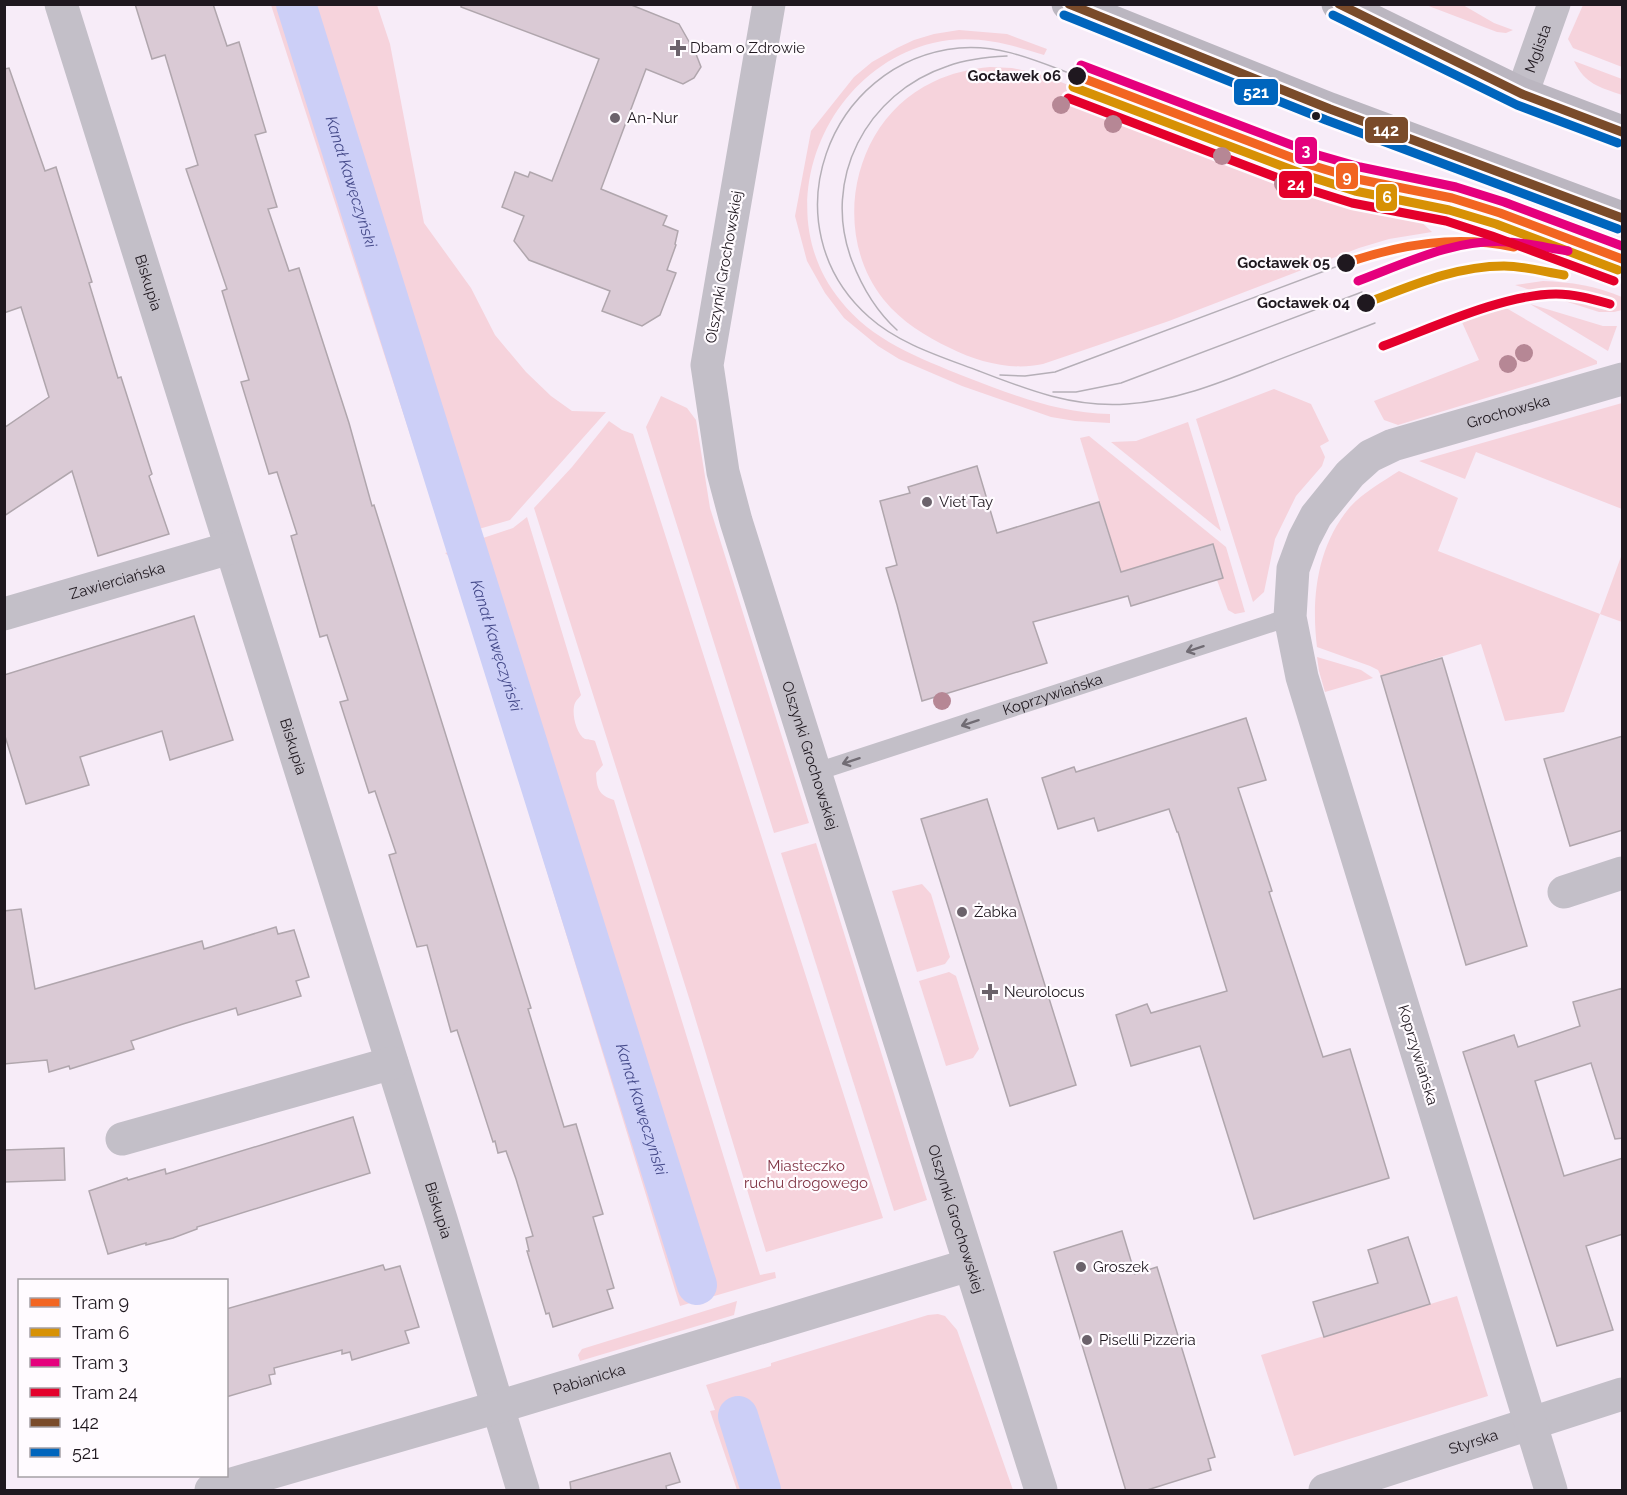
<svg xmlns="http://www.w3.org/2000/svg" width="1627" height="1495" viewBox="0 0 1627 1495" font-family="Raleway,sans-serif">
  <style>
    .green { fill: #f6d3dc }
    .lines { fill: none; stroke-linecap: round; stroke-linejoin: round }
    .canal { stroke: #cccff7; stroke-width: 40 }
    .building { fill: #dacad5; stroke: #b0a6ad; stroke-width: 1.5 }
    .service { stroke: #c3bfc8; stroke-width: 18 }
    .minor { stroke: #c3bfc8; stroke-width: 33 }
    .secondary { stroke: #bbb6c0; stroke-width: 33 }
    .tram { stroke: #b5afb7; stroke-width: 1.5 }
    .bus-1-casing { stroke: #fffbff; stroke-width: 14 }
    .bus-2-casing { stroke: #fffbff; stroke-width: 14 }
    .bus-1 { stroke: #7a4b2a; stroke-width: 9 }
    .bus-2 { stroke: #0065bd; stroke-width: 9 }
    .tram-1-casing { stroke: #fffbff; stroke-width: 14 }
    .tram-2-casing { stroke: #fffbff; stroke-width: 14 }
    .tram-3-casing { stroke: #fffbff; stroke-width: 14 }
    .tram-4-casing { stroke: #fffbff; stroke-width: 14 }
    .tram-1 { stroke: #f26522; stroke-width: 9 }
    .tram-2 { stroke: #d79105; stroke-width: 9 }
    .tram-3 { stroke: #e5007d; stroke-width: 9 }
    .tram-4 { stroke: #e4002b; stroke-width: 9 }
    .tree { fill: #b68795 }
    .oneway { stroke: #716c74 }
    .poi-dot { fill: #6b626b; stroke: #fffbff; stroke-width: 2 }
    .stop-dot { fill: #1f181f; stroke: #fffbff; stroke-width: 2 }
    .labels { text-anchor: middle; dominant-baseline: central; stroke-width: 4.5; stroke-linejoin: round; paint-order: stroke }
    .poi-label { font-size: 15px; fill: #1f181f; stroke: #fffbff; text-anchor: start }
    .street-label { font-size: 15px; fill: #1f181f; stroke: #fffbff }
    .stop-label { font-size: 15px; font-weight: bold; fill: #1f181f; stroke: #fffbff; text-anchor: end }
    .park-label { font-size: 15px; fill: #803444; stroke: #fffbff }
    .water-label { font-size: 16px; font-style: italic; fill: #474c8c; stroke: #fffbff }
    .line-badge { stroke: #fffbff; stroke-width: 2 }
    .badge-label { font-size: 16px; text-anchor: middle; font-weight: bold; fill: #fff }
  </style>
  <rect width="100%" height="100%" fill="#f7ecf8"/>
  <g class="green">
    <path d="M271 5H377L390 44 424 223 471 288 495 335 526 372 551 396 572 411 606 412 510 520 444 539Z"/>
    <path d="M1426 5H1463L1494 23 1513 30 1506 33 1497 32Z"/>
    <path d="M1583 5H1622V67L1573 48 1568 39Z"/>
    <path d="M959 30 1007 34 1047 49 1044 55C1007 43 972 34 933 43 824 69 767 210 840 300 872 341 919 358 966 377 1013 395 1058 413 1110 414V423L1075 421 1051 417 962 386 899 359 878 346 844 318 825 293 807 261 795 216 811 131 854 77 872 62 897 48 914 40 934 34Z"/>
    <path d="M1574 61 1622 79V95C1599 87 1585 84 1574 61Z"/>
    <path d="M990 67 1012 68 1040 74 1317 181 1398 200 1432 232 1389 239 1359 248 1169 321 1043 364C1012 371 978 362 950 348 925 336 902 322 884 300 829 232 853 119 933 82 951 73 970 69 990 67Z"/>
    <path d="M1430 202 1463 210 1512 229 1511 235 1458 231Z"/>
    <path d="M1543 281C1571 282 1596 286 1622 297V310L1614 312H1599L1515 285Z"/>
    <path d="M1530 304 1603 326H1617L1608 351Z"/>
    <path d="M1501 305 1597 361V364L1398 425 1384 420 1374 401 1479 360 1461 320Z"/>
    <path d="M1274 389 1311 404 1329 441 1320 446 1325 457 1322 466 1296 496 1275 539 1264 592 1253 602 1196 419Z"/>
    <path d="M661 396 687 408 696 420 710 508 809 823 774 833 646 427Z"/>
    <path d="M1622 403V509L1476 452 1465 479 1419 461Z"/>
    <path d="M609 421 622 430 633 434 883 1218 766 1252 690 1001 534 508 572 467Z"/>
    <path d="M1188 422 1221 531 1111 442 1136 441Z"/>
    <path d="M1089 436 1226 547 1245 612 1235 614 1228 610 1217 580 1223 578 1212 544 1121 572 1080 438Z"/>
    <path d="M1399 471 1458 498 1438 551 1600 614 1622 554V622L1600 614 1564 712 1505 721 1481 644 1381 676 1378 670 1370 666 1317 647C1311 598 1317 546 1350 507 1364 492 1382 482 1399 471Z"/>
    <path d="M527 517 581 695C580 697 576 700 575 703 571 712 576 734 585 739 586 739 594 740 595 741L603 765 596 773C597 788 598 795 614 800L760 1275 775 1272 776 1278 680 1306 451 558 445 553 484 541 483 538 513 528Z"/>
    <path d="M1317 657 1361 670 1373 678 1325 692 1319 671Z"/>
    <path d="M816 843 927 1200 894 1211 781 853Z"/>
    <path d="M922 884 931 894 950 957 945 964 917 972 892 891Z"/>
    <path d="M949 972 956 976 979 1049 973 1058 946 1066 919 981Z"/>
    <path d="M1457 1296 1488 1396 1294 1456 1261 1355Z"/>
    <path d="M737 1301 734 1315 580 1361 578 1355 582 1349Z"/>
    <path d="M938 1314 945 1316 957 1330 1013 1490H737L710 1411 715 1410 706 1385 771 1366V1363L928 1315Z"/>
  </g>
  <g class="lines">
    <g class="canal">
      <path id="s1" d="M296 4 697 1285"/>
      <path d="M738 1416 761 1490"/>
    </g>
  </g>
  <g class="building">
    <path d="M135 4H213L227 46 239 42 266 132 255 135 277 207 268 209 289 271 299 268 349 423 372 506 374 505 531 1008 528 1009 564 1127 576 1124 603 1214 593 1217 614 1288 607 1290 613 1308 553 1327 549 1313 546 1314 527 1251H529L526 1238 533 1236 516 1179 506 1151 498 1153 495 1141 493 1142 457 1030 451 1032 427 945 417 947 389 855 396 853 375 791 369 793 340 702 348 700 327 635 320 637 291 536 297 534 277 472 269 474 241 382 249 380 222 291 227 289 186 169 198 165 165 55 152 59Z"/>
    <path d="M461 4H629L679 24 696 54 701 67 694 78 683 84 646 69 601 189 667 216 663 225 678 231 675 244 676 245 667 270 676 273 660 315 642 326 602 311 610 291 529 260 514 241 524 216 502 207 515 172 528 177 530 172 552 181 599 59 461 7Z"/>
    <path d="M9 68 45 171 56 167 92 282 89 283 118 378 121 377 152 474 149 476 169 534 98 556 72 471 4 516V428L49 397 21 307 4 313V69Z"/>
    <path d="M977 466 997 533 1099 502 1121 572 1213 544 1223 578 1131 606 1128 596 1033 622 1047 663 922 701 897 605 886 568 897 565 880 501 910 493 908 487Z"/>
    <path d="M194 616 233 740 170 760 162 731 80 757 89 785 26 804 4 733V675Z"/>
    <path d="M1442 658 1527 946 1466 965 1381 676Z"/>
    <path d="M1246 718 1266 780 1238 788 1272 891 1269 892 1323 1057 1350 1049 1389 1178 1254 1219 1200 1046 1131 1066 1116 1015 1147 1004 1151 1013 1227 991 1178 832H1177L1169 809 1098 831 1094 818 1058 829 1042 778 1074 767 1076 772Z"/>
    <path d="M1623 736V830L1570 846 1544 759Z"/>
    <path d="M987 799 1076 1085 1010 1106 921 819Z"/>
    <path d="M21 909 35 989 202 941 204 949 276 927 278 934 294 930 309 977 296 981 301 996 238 1015 236 1008 183 1024 131 1041 134 1049 70 1069 69 1066 49 1072 47 1060 4 1064V911Z"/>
    <path d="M1623 988V1138L1615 1139 1591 1063 1535 1081 1564 1176 1623 1158V1234L1586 1246 1613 1330 1557 1346 1463 1052 1514 1035 1518 1047 1580 1026 1573 1002Z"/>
    <path d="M353 1117 370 1173 197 1227V1229L173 1238 146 1245V1243L108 1254 89 1191 127 1178 128 1180 165 1169 166 1174Z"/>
    <path d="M64 1148 65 1180 4 1182V1150Z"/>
    <path d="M1122 1231 1135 1274 1157 1267 1215 1457 1208 1459 1211 1470 1144 1491H1126L1054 1252Z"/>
    <path d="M1408 1237 1430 1304 1324 1337 1313 1302 1378 1283 1368 1250Z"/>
    <path d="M383 1265 385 1270 400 1266 419 1327 405 1331 409 1343 352 1360 350 1352 342 1354V1350L274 1368 275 1374 269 1375 271 1384 226 1397V1309Z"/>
    <path d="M670 1453 680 1482 666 1486 667 1491H571L570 1482Z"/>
  </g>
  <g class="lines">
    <path class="service" id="s2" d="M816 772 1290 617"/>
    <g class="minor">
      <path id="s3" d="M61 4 441 1219 523 1490"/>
      <path id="s4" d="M769 4 707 365 723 472 736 521 1041 1490"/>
      <path id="s5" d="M1522 94 1554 4"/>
      <path id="s6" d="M4 614 230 548"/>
      <path d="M1564 892 1622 873"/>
      <path d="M122 1139 392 1063"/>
      <path id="s7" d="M211 1490 498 1407 969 1265"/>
      <path id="s8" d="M1325 1490 1622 1394"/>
      <path id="s9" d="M1551 1490 1302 677 1290 617 1293 569 1304 539 1316 516 1350 474 1370 456 1393 445 1622 379"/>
    </g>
    <g class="secondary">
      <path d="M1068 4 1330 109 1622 218"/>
      <path d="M1338 4 1522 94 1622 132"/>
    </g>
    <g class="tram">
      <path d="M1077 76C1039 62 1001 44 959 48 827 61 767 227 869 317 899 344 942 357 979 371 1028 390 1074 408 1127 404 1174 401 1217 384 1260 367 1298 352 1336 338 1375 323"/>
      <path d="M897 330C876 311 862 287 852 261 821 180 866 93 948 66 967 59 987 57 1007 56"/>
      <path d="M1000 375 1025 376 1055 372 1346 263"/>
      <path d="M1053 392H1076L1121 383 1362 292"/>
    </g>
    <g class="bus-1-casing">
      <g id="bus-1">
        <path d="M1069 4 1330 109 1622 218"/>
        <path d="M1339 4 1522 94 1622 132"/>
      </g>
    </g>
    <g class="bus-2-casing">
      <g id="bus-2">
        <path d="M1064 15 1326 120 1618 229"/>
        <path d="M1333 15 1517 105 1618 143"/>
      </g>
    </g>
    <use href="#bus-1" class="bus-1"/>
    <use href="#bus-2" class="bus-2"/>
    <g class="tram-1-casing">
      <g id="tram-1">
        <path d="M1077 76 1314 166 1357 179 1452 198 1500 213 1622 259"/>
        <path d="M1346 263C1402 244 1455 235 1514 247"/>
      </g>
    </g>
    <g class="tram-2-casing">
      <g id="tram-2">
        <path d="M1073 87 1311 177 1355 191 1449 210 1496 224 1618 270"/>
        <path d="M1366 303C1411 286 1455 266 1504 266 1524 266 1545 272 1564 275"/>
      </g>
    </g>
    <g class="tram-3-casing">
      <g id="tram-3">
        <path d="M1081 65 1318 155 1360 167 1456 187 1504 202 1622 246"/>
        <path d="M1358 281C1406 263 1456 238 1508 242 1528 243 1548 248 1568 251"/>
      </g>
    </g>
    <g class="tram-4-casing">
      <g id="tram-4">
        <path d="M1068 98 1307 189 1352 203 1446 221 1492 236 1614 281"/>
        <path d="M1383 346C1432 328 1504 294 1556 294 1575 294 1592 299 1610 304"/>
      </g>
    </g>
    <use href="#tram-1" class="tram-1"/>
    <use href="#tram-2" class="tram-2"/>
    <use href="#tram-3" class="tram-3"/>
    <use href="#tram-4" class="tram-4"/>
  </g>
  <g class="tree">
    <circle cx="1061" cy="105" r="9"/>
    <circle cx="1113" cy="124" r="9"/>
    <circle cx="1222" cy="156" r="9"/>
    <circle cx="1283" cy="184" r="9"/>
    <circle cx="1524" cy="353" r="9"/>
    <circle cx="1508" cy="364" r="9"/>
    <circle cx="942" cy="701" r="9"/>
  </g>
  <defs><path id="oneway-shaft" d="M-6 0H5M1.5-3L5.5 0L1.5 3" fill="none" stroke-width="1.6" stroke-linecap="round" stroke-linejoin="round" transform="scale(1.5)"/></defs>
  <g class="oneway">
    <use href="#oneway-shaft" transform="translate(1195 649) rotate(162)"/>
    <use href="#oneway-shaft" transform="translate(970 723) rotate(162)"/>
    <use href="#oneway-shaft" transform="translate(851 761) rotate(162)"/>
  </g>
  <g class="poi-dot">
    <path d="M675 39h6v6h6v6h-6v6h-6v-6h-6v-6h6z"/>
    <circle cx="615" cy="118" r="6"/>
    <circle cx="927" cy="502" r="6"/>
    <circle cx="962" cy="912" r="6"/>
    <path d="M987 983h6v6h6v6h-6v6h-6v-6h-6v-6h6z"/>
    <circle cx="1081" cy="1267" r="6"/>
    <circle cx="1087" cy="1340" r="6"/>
  </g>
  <g class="stop-dot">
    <circle cx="1077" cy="76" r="10"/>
    <circle cx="1316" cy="116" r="5"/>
    <circle cx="1346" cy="263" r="10"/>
    <circle cx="1366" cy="303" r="10"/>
  </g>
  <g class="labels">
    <g class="poi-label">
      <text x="690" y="48">Dbam o Zdrowie</text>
      <text x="627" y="118">An-Nur</text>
      <text x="939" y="502">Viet Tay</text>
      <text x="974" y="912">Żabka</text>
      <text x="1004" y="992">Neurolocus</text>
      <text x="1093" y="1267">Groszek</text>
      <text x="1099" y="1340">Piselli Pizzeria</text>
    </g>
    <g class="street-label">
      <text stroke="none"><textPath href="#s5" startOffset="48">Mglista</textPath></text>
      <text transform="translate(724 267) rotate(-80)">Olszynki Grochowskiej</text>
      <text stroke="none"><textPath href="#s3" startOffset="292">Biskupia</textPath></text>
      <text stroke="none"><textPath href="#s9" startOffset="1244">Grochowska</textPath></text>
      <text stroke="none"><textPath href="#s6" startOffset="118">Zawierciańska</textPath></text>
      <text stroke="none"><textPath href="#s2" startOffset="249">Koprzywiańska</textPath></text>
      <text stroke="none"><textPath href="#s3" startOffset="778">Biskupia</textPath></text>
      <text stroke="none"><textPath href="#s4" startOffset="771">Olszynki Grochowskiej</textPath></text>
      <text transform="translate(1418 1055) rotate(73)">Koprzywiańska</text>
      <text stroke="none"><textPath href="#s3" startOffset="1264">Biskupia</textPath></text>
      <text stroke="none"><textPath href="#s4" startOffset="1257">Olszynki Grochowskiej</textPath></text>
      <text stroke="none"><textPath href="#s7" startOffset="394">Pabianicka</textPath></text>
      <text stroke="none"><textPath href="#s8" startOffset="156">Styrska</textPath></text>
    </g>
    <g class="stop-label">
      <text x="1061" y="76">Gocławek 06</text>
      <text x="1330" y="263">Gocławek 05</text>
      <text x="1350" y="303">Gocławek 04</text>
    </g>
    <g class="park-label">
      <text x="806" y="1166">Miasteczko<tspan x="806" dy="17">ruchu drogowego</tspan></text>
    </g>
    <g class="water-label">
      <text stroke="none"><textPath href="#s1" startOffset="186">Kanał Kawęczyński</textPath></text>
      <text stroke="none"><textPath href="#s1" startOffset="672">Kanał Kawęczyński</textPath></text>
      <text stroke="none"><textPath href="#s1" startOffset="1158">Kanał Kawęczyński</textPath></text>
    </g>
  </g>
  <g class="line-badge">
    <rect x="1233" y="78" width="46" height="28" rx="6" fill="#0065bd"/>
    <rect x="1364" y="116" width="45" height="28" rx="6" fill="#7a4b2a"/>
    <rect x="1294" y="136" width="24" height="29" rx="6" fill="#e5007d"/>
    <rect x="1335" y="162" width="24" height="28" rx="6" fill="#f26522"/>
    <rect x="1278" y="170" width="35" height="29" rx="6" fill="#e4002b"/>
    <rect x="1375" y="183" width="23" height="29" rx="6" fill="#d79105"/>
  </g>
  <g class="badge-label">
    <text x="1256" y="98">521</text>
    <text x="1386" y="136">142</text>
    <text x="1306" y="156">3</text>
    <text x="1347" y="182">9</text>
    <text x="1296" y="190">24</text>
    <text x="1387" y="203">6</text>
  </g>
  <rect width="1627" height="1495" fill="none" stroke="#1f181f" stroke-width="12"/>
  <rect x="18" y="1279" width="210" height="198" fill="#fffbff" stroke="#a5a0a5" stroke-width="1.5"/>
  <rect x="30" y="1298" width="30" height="9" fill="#f26522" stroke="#a5a0a5" stroke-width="1.5"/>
  <text x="72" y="1309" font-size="18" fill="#1f181f">Tram 9</text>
  <rect x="30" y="1328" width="30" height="9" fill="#d79105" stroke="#a5a0a5" stroke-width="1.5"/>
  <text x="72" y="1339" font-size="18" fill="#1f181f">Tram 6</text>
  <rect x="30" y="1358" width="30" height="9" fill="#e5007d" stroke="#a5a0a5" stroke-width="1.5"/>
  <text x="72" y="1369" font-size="18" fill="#1f181f">Tram 3</text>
  <rect x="30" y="1388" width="30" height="9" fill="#e4002b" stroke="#a5a0a5" stroke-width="1.5"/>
  <text x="72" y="1399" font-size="18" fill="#1f181f">Tram 24</text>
  <rect x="30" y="1418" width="30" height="9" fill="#7a4b2a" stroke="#a5a0a5" stroke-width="1.5"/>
  <text x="72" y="1429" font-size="18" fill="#1f181f">142</text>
  <rect x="30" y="1448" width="30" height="9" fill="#0065bd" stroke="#a5a0a5" stroke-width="1.5"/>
  <text x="72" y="1459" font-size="18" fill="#1f181f">521</text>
</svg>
